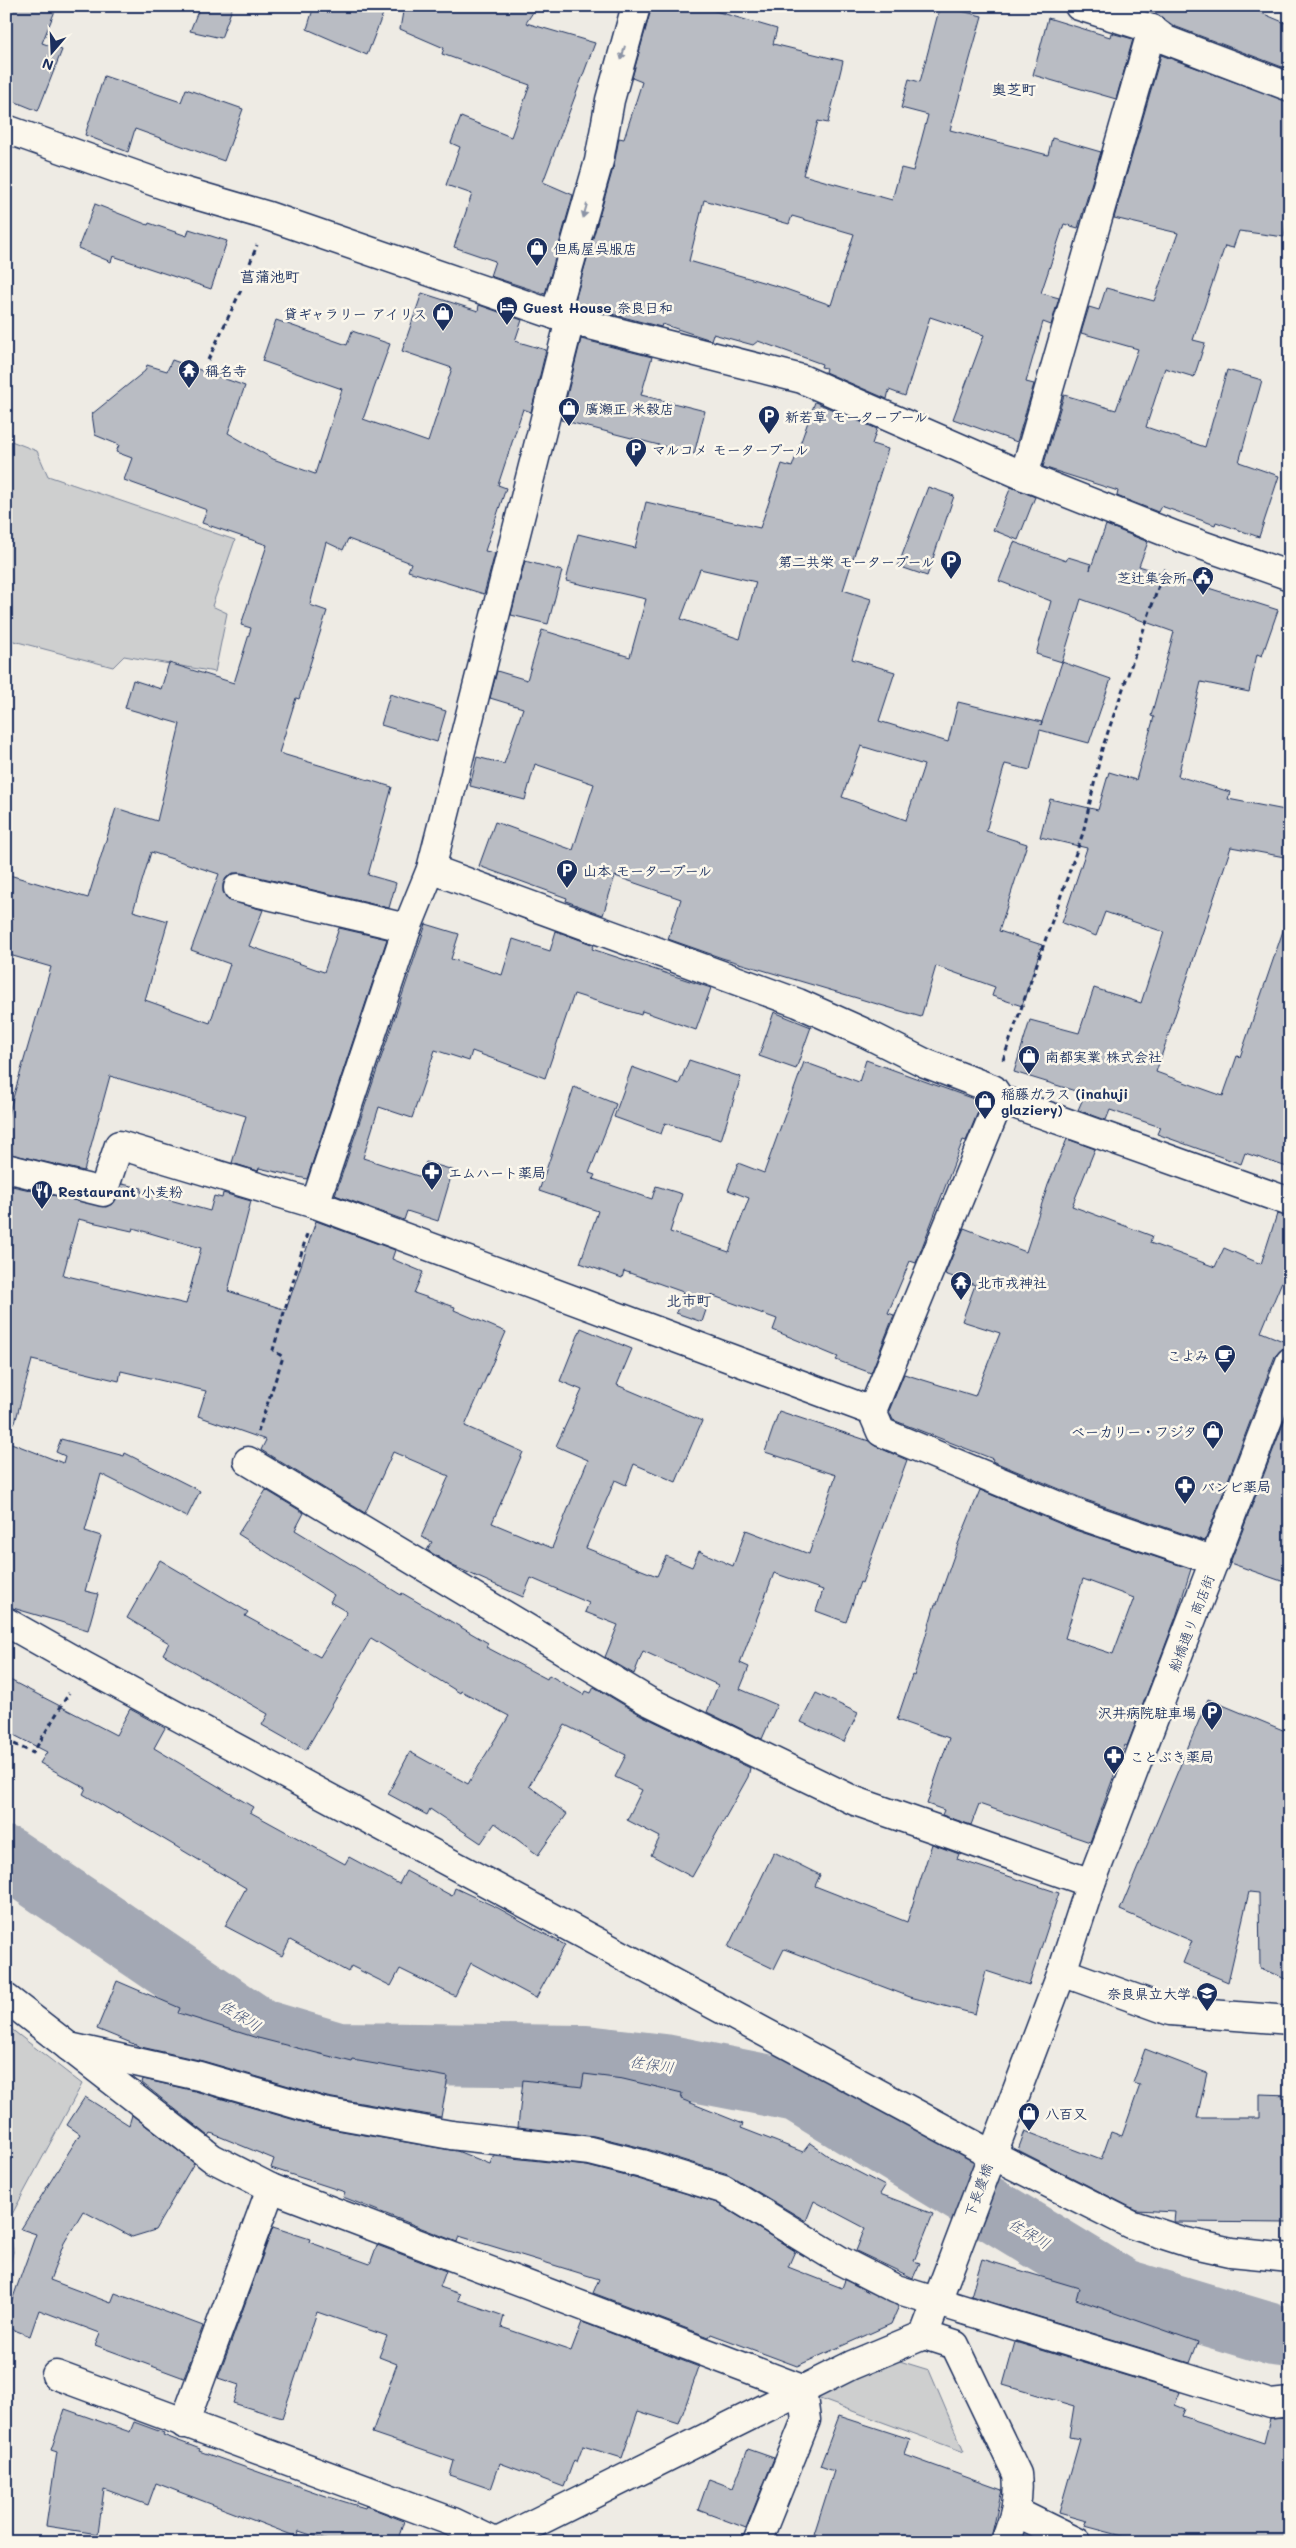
<svg xmlns="http://www.w3.org/2000/svg" width="1296" height="2548" viewBox="0 0 1296 2548" font-family="Mali,'Klee One',sans-serif">
  <style>
    .green { fill: #cecfcf; stroke: #747f96 }
    .lines { fill: none; stroke-linecap: round; stroke-linejoin: round }
    .river { stroke: #a3a8b4; stroke-width: 62 }
    .building { fill: #b9bcc3; stroke: #1b2f5e; fill-rule: evenodd }
    .minor-casing { stroke: #1b2f5e; stroke-width: 31 }
    .path { stroke: #1b2f5e; stroke-width: 3; stroke-dasharray: 5 4; stroke-linecap: butt }
    .minor { stroke: #fbf7ec; stroke-width: 28 }
    .oneway { fill: #8b93a5 }
    .labels { text-anchor: middle; dominant-baseline: central; stroke-width: 5; stroke-linejoin: round; paint-order: stroke }
    .poi-label { font-size: 14px; font-weight: bold; fill: #1b2f5e; stroke: #fbf7ec; text-anchor: start }
    .street-label { font-size: 14px; fill: #1b2f5e; stroke: #fbf7ec }
    .neighbourhood-label { font-size: 15px; font-weight: bold; fill: #1b2f5e; stroke: #fbf7ec }
    .water-label { font-size: 15px; font-style: italic; fill: #445378; stroke: #fbf7ec }
  </style>
  <rect width="100%" height="100%" fill="#eeebe4"/>
  <filter id="ink" filterUnits="userSpaceOnUse"><feTurbulence type="fractalNoise" baseFrequency=".02" numOctaves="2"/><feDisplacementMap in="SourceGraphic" scale="10" xChannelSelector="R" yChannelSelector="G"/><feConvolveMatrix kernelMatrix="1 2 1 2 8 2 1 2 1" color-interpolation-filters="sRGB"/></filter>
  <g filter="url(#ink)">
    <g class="green">
      <path d="M6 439 37 451 48 476 235 540 212 606 227 613 215 672 124 656 113 667 6 639Z"/>
      <path d="M6 2025 82 2084 10 2218 13 2252 6 2284Z"/>
      <path d="M893 2359 929 2370 964 2452 817 2398Z"/>
    </g>
    <g class="lines">
      <path class="river" d="M6 1857 261 2030 338 2053 586 2056 664 2065 797 2091 1124 2290 1274 2335 1290 2337"/>
    </g>
    <g class="building">
      <path d="M6 6H57L42 43 62 50 38 111 6 98Z"/>
      <path d="M200 6H233L221 38 190 31Z"/>
      <path d="M314 6H386L367 55 307 29Z"/>
      <path d="M404 6H537L526 23 595 43 543 182 573 195 545 294 490 276 495 261 454 247 472 194 446 185 460 147 451 143 461 117 511 137 530 85 442 54 444 48 400 29Z"/>
      <path d="M652 6H698L777 29 773 44 843 61 828 123 818 121 803 175 892 200 901 168 913 171 928 115 901 108 909 79 920 82 940 6 982 16 950 130 1048 155 1052 138 1101 152 1078 228 1064 224 1041 293 1059 298 1051 325 1043 322 1026 382 1034 384 1017 442 953 419 984 335 930 317 905 396 889 390 887 399 825 372 826 368 821 367 822 364 758 341 753 345 713 334 711 340 662 324 661 327 574 304 614 165 619 138 624 139 642 82 632 78ZM704 200 789 224 792 216 854 234 831 305 780 287 689 261Z"/>
      <path d="M1132 6H1245L1290 25V70L1174 26 1157 14Z"/>
      <path d="M1048 18 1110 37 1111 33 1133 39 1116 99 1033 75Z"/>
      <path d="M1161 55 1290 102V196L1284 237 1239 231 1233 248 1225 246 1193 340 1205 343 1194 377 1165 368 1146 427 1205 447 1227 370 1262 380 1239 462 1279 476 1259 537 1216 522 1215 525 1161 506 1158 512 1117 496 1118 491 1043 467 1064 395 1116 410 1138 349 1081 333 1089 307 1099 310 1106 288 1154 301 1178 233 1114 218Z"/>
      <path d="M104 76 181 102 186 89 243 109 224 161 135 129 128 152 85 135Z"/>
      <path d="M95 204 148 225 149 223 187 236 189 229 227 241 211 289 113 256 111 262 78 248Z"/>
      <path d="M422 293 478 311 479 305 522 320 515 341 546 350 531 412 523 409 498 485 506 488 485 551 495 553 484 594 408 571 411 563 348 539 343 550 326 542 310 605 327 611 299 699 296 698 279 753 392 787 368 875 396 883 389 908 242 873H233L226 878 223 884V892L228 900 263 910 249 946 324 972 339 928 387 939 307 1179 259 1168 258 1171 232 1163 246 1116 110 1076 84 1171 6 1153V1122L51 967 6 954V874L88 898 116 808 157 821 180 724 125 708 133 680 161 689 169 663 234 683 251 628 241 625 267 545 202 523 207 510 124 480 132 458 116 452 119 445 95 435 92 414 145 371 147 365 167 371 172 360 245 386 228 433 273 459 315 474 342 389 262 361 276 320 347 345 352 331 390 344 363 419 428 442 452 368 402 351ZM151 852 219 874 191 950 230 964 210 1023 145 1000 168 921 133 911Z"/>
      <path d="M581 339 652 357 641 395 705 411 694 454 561 420Z"/>
      <path d="M815 402 877 429 872 444 888 449 843 590 871 599 852 659 895 672 879 721 948 742 958 702 1042 722 1041 725 1062 662 1111 679 1089 743 1040 730 1030 770 1005 764 986 831 1027 844 999 931 1042 945 1022 1006 992 996 995 987 936 966 921 1017 722 958 668 939 681 899 615 876 603 915 566 901 567 898 479 866 495 822 573 850 594 784 535 764 525 800 470 786 477 757 504 764 523 708 490 698 497 671 527 680 542 630 630 657 646 599 566 581 578 534 635 548 646 502 760 528 782 464 792 467ZM700 569 756 582 740 639 681 619ZM861 746 924 765 906 820 842 797Z"/>
      <path d="M928 487 954 496 927 576 898 566Z"/>
      <path d="M1011 487 1035 497 1018 540 993 530Z"/>
      <path d="M1106 525 1148 542 1139 566 1278 610 1262 656 1257 654 1249 692 1201 682 1178 776 1230 792 1228 799 1290 811V858L1231 847 1156 1072 1223 1096 1237 1056 1240 1057 1285 925 1290 926V1168L1245 1153 1241 1164 1157 1134 1160 1127 1110 1110 1106 1120 1078 1110 1085 1094 1014 1072 1030 1020 1079 1033 1094 988 1141 1003 1164 932 1105 912 1096 936 1062 923 1087 848 1040 837 1050 799 1098 810 1109 772 1136 780 1154 717 1151 716 1174 632 1081 599 1062 662 1036 654 1051 601 999 581 1014 542 1066 561 1068 557 1091 564 1090 570Z"/>
      <path d="M525 561 562 571 548 624 511 615Z"/>
      <path d="M390 694 446 711 437 742 381 725Z"/>
      <path d="M426 924 459 934 451 959 502 975 513 939 550 951 556 931 594 945 592 949 711 988 696 1030 642 1011 641 1015 574 994 545 1078 472 1051 469 1061 435 1050 412 1118 379 1107 363 1158 421 1177 426 1162 453 1170 438 1221 407 1211 404 1220 335 1195Z"/>
      <path d="M774 1012 811 1027 796 1069 759 1056Z"/>
      <path d="M689 1060 741 1077 721 1140 665 1123 661 1134 614 1117 632 1067 679 1084Z"/>
      <path d="M866 1060 982 1102 966 1141 963 1140 916 1263 910 1261 888 1313 894 1315 871 1373 836 1360 838 1357 773 1330 777 1319 711 1295 702 1322 676 1313 683 1292 624 1271 622 1278 580 1263 598 1211 539 1191 574 1087 616 1104 589 1173 595 1175 593 1179 652 1199 656 1186 682 1194 670 1232 729 1252 749 1198 728 1190 738 1163 764 1173 804 1062 859 1082Z"/>
      <path d="M1067 1139 1095 1149 1072 1206 1152 1236 1150 1243 1215 1267 1224 1248 1261 1264 1277 1214 1290 1217V1262L1261 1332 1290 1344V1347L1281 1350 1275 1356 1205 1541 1086 1500 992 1461 993 1459 893 1420 889 1411 904 1374 975 1396 1000 1333 962 1321 975 1285 945 1274 964 1228 1026 1252 1048 1185Z"/>
      <path d="M122 1184 142 1188 141 1192 210 1211 214 1196 222 1198 223 1193 251 1201 228 1291 286 1310 316 1221 395 1250 392 1259 423 1272 414 1293 455 1307 454 1310 506 1332 465 1426 523 1452 492 1523 552 1548 588 1460 556 1446 582 1390 560 1381 581 1328 632 1349 617 1385 702 1421 676 1482 634 1464 626 1485 615 1480 586 1548 657 1576 666 1556 692 1567 699 1551 733 1566 746 1530 809 1554 836 1475 765 1452 779 1411 869 1441 875 1446 907 1460 862 1583 860 1582 846 1622 816 1611 823 1590 774 1573 740 1663 749 1667 740 1689 777 1705 762 1739 707 1712 718 1685 643 1651 634 1674 605 1657 618 1625 585 1612 589 1603 531 1578 523 1597 453 1566 427 1550 432 1542 421 1537 449 1476 393 1452 365 1513 261 1450 266 1440 198 1416 206 1391 121 1371 119 1381 32 1360 15 1423 6 1422V1208L12 1186 106 1207 114 1203ZM78 1219 132 1231 133 1228 201 1248 186 1304 63 1275Z"/>
      <path d="M1290 1406V1584L1230 1563Z"/>
      <path d="M61 1439 124 1456 125 1453 200 1491 187 1517 101 1474 85 1531 101 1536 85 1591 98 1594 88 1630 6 1606V1441L63 1463 65 1456 56 1452Z"/>
      <path d="M266 1490 304 1513 295 1530 401 1595 402 1593 488 1643 486 1647 547 1679 549 1675 584 1695 586 1691 591 1693 594 1687 641 1715 750 1768 748 1777 692 1877 651 1855 660 1837 627 1820 642 1790 615 1777 626 1755 565 1725 529 1786 567 1814 538 1855 495 1823 481 1843 430 1809 427 1815 388 1794 410 1752 468 1784 509 1716 461 1691 460 1693 371 1638 306 1750 262 1725 268 1714 163 1654 169 1643 127 1618 160 1560 248 1612 245 1616 320 1657 347 1612 330 1602 334 1595 238 1534Z"/>
      <path d="M980 1490 1075 1530 1191 1569 1176 1617 1127 1746 1125 1745 1090 1842 979 1804 971 1825 942 1815 944 1810 927 1804 949 1738 897 1720 912 1675 914 1676 935 1604H937L958 1544ZM1083 1579 1134 1598 1113 1654 1065 1638Z"/>
      <path d="M6 1678 116 1735 130 1709 165 1728 154 1748 253 1807 250 1812 345 1864 349 1857 399 1884 406 1871 452 1896 455 1888 498 1908 565 1945 536 1998 471 1963 455 1996 400 1969 391 1986 351 1966 348 1972 290 1940 282 1956 225 1926 246 1888 118 1812 117 1814 83 1794 86 1788 40 1763 47 1752 6 1731Z"/>
      <path d="M816 1693 858 1713 844 1742 801 1722Z"/>
      <path d="M1208 1699 1290 1733V1981L1260 1968 1259 1893 1249 1892 1228 1982 1183 1963 1192 1941 1120 1910Z"/>
      <path d="M932 1844 959 1854 957 1859 1059 1893 1029 1985 986 1971 975 2014 910 1997 784 1949 774 1969 728 1947 774 1852 820 1875 815 1886 907 1922Z"/>
      <path d="M117 1981 180 2008 178 2013 254 2037 352 2062 353 2060 448 2077 441 2117 327 2097 203 2061 141 2047 97 2029Z"/>
      <path d="M1145 2049 1207 2073 1197 2118H1260V2094L1290 2095V2223L1174 2222 1175 2212 1136 2210 1018 2150 1025 2131 1101 2160 1111 2132 1122 2136 1140 2085 1133 2083Z"/>
      <path d="M584 2074 623 2079 682 2093 681 2099 743 2124 741 2128 803 2152 810 2143 831 2158 885 2186 880 2194 933 2214 914 2261 920 2263 913 2278 856 2251 865 2228 814 2201 806 2221 728 2174 647 2149 594 2136 518 2127 523 2080 582 2087Z"/>
      <path d="M143 2079 195 2091 319 2127 457 2151 490 2164 493 2156 587 2166 638 2179 717 2203 795 2251 788 2267 842 2288 845 2280 899 2306 891 2324 797 2366 711 2334 709 2337 593 2293 599 2279 459 2236 457 2242 343 2197 345 2192 271 2168 274 2159 211 2133 209 2136 142 2083Z"/>
      <path d="M85 2097 129 2125 132 2115 194 2163 155 2230 132 2237 83 2211 64 2243 50 2280 111 2303 115 2293 203 2326 184 2378 95 2345 100 2333 39 2310 30 2336 6 2327V2317L36 2234 21 2229 80 2134 67 2125Z"/>
      <path d="M273 2227 310 2239 309 2242 370 2264 377 2245 446 2271 440 2287 460 2294 458 2300 504 2316 501 2327 571 2351 582 2322 699 2367 679 2424 638 2411 622 2458 583 2446 577 2462 574 2460 564 2487 500 2463 491 2489 450 2475 454 2461 372 2433 397 2364 379 2357 387 2336 317 2312 282 2418 233 2403 239 2385 218 2378Z"/>
      <path d="M982 2259 1079 2288 1076 2299 1198 2342 1190 2363 971 2296Z"/>
      <path d="M1015 2342 1180 2392 1175 2405 1185 2409 1182 2416 1264 2443 1270 2419 1290 2418V2542H1145L1085 2526 1087 2521 1059 2513 1080 2439 1069 2437 1074 2406 1003 2385Z"/>
      <path d="M65 2409 130 2432 134 2422 164 2433 163 2435 200 2449 199 2451 329 2497 365 2508 366 2506 404 2521 397 2542H332L299 2531 297 2537 156 2483 148 2505 104 2489 98 2534 46 2526 57 2452 51 2450Z"/>
      <path d="M839 2416 910 2439 905 2455 1002 2490 990 2542H841L814 2534 834 2471 820 2466Z"/>
      <path d="M748 2449 774 2458 746 2528 698 2510 709 2479 733 2488Z"/>
    </g>
    <g class="lines">
      <g class="minor-casing">
        <g id="minor">
          <path d="M1079 6 1152 29 1166 40 1290 87"/>
          <path d="M6 129 172 188 268 216 570 320 802 379 1024 476 1176 536 1290 576"/>
          <path d="M555 315 599 161 610 100 636 6"/>
          <path d="M1024 476 1152 29"/>
          <path d="M431 869 798 1003 865 1033 925 1063 993 1089 1000 1099 1290 1202"/>
          <path d="M238 888 407 928"/>
          <path d="M6 1168 103 1192 119 1145 315 1204 407 928 431 869 570 320"/>
          <path d="M315 1204 872 1411 881 1432 1080 1515 1215 1561"/>
          <path d="M872 1411 1000 1099"/>
          <path d="M248 1461 648 1701 855 1801 1091 1883"/>
          <path d="M6 1622 84 1666 991 2154 1130 2224 1186 2242 1231 2252 1290 2258"/>
          <path d="M1062 1972 1170 2011 1290 2020"/>
          <path d="M6 1998 212 2158 271 2188 802 2389"/>
          <path d="M69 2047 199 2076 323 2112 451 2135 590 2151 642 2164 723 2189 841 2261 896 2289 1271 2404 1290 2402"/>
          <path d="M924 2335 955 2345 1017 2474C1020 2499 1014 2518 1005 2542"/>
          <path d="M56 2375 453 2522 495 2542"/>
          <path d="M184 2424 271 2188"/>
          <path d="M1016 2512 1077 2542"/>
          <path d="M497 2542 852 2365 924 2335 1062 1972 1091 1883 1290 1362"/>
          <path d="M757 2542 806 2420 802 2389"/>
        </g>
      </g>
      <g class="path">
        <path d="M250 263 257 245"/>
        <path d="M208 360 242 288"/>
        <path d="M1003 1060 1083 833 1102 749 1166 565"/>
        <path d="M258 1432 283 1357 273 1350 307 1234"/>
        <path d="M6 1740 33 1753 69 1693"/>
      </g>
      <use href="#minor" class="minor"/>
    </g>
    <defs><path id="oneway-solid" d="M-6-.8H1V-3.2L6.5 0L1 3.2V.8H-6Z" transform="scale(1.25)"/></defs>
    <g class="oneway">
      <use href="#oneway-solid" transform="translate(623 53) rotate(105)"/>
      <use href="#oneway-solid" transform="translate(585 211) rotate(106)"/>
    </g>
  </g>
  <defs>
    <g id="shop-pin" transform="scale(1.125)"><path d="M0 17L-7.5 6A9.5 9.5 0 1 1 7.5 6Z" fill="#1b2f5e" stroke="#fbf7ec"/><path d="M-5-2.5h2.3a2.7 3.5 0 0 1 5.4 0H5L5.5 6h-11ZM-1.5-2.5h3a1.5 2.3 0 0 0-3 0Z" fill="#fff"/></g>
    <g id="hotel-pin" transform="scale(1.125)"><path d="M0 17L-7.5 6A9.5 9.5 0 1 1 7.5 6Z" fill="#1b2f5e" stroke="#fbf7ec"/><path d="M-6-4.5h1.5V1H6V5H4.5V3h-9V5H-6ZM-4 0a1.8 1.8 0 1 1 3.6 0ZM.5 0V-2.5h3Q6-2.5 6 0Z" fill="#fff"/></g>
    <g id="temple-pin" transform="scale(1.125)"><path d="M0 17L-7.5 6A9.5 9.5 0 1 1 7.5 6Z" fill="#1b2f5e" stroke="#fbf7ec"/><path d="M0-6L5-2H3V0L6.5 2.5H4V6H1.5V3h-3V6H-4V2.5H-6.5L-3 0V-2H-5Z" fill="#fff"/></g>
    <g id="parking-pin" transform="scale(1.125)"><path d="M0 17L-7.5 6A9.5 9.5 0 1 1 7.5 6Z" fill="#1b2f5e" stroke="#fbf7ec"/><path d="M-3.5-5.5H1a3.5 3.5 0 0 1 0 7H-1V5.5H-3.5ZM-1-3.4V-.6H.8a1.4 1.4 0 0 0 0-2.8Z" fill="#fff"/></g>
    <g id="civic-pin" transform="scale(1.125)"><path d="M0 17L-7.5 6A9.5 9.5 0 1 1 7.5 6Z" fill="#1b2f5e" stroke="#fbf7ec"/><path d="M-.6-6.5H3V-4.5H.6V-3L4-1V1h2V6H-6V1h2V-1L-.6-3ZM-1.2 2.5V6h2.4V2.5Z" fill="#fff"/></g>
    <g id="pharmacy-pin" transform="scale(1.125)"><path d="M0 17L-7.5 6A9.5 9.5 0 1 1 7.5 6Z" fill="#1b2f5e" stroke="#fbf7ec"/><path d="M-2-6h4v4h4v4h-4v4h-4v-4h-4v-4h4Z" fill="#fff"/></g>
    <g id="restaurant-pin" transform="scale(1.125)"><path d="M0 17L-7.5 6A9.5 9.5 0 1 1 7.5 6Z" fill="#1b2f5e" stroke="#fbf7ec"/><path d="M-5-6h1v4h1v-4h1v4h1v-4h1v5L-1.5 .5V6h-2V.5L-5-1ZM5-6V6H3V1.5H1.5Q1.5-4 5-6Z" fill="#fff"/></g>
    <g id="cafe-pin" transform="scale(1.125)"><path d="M0 17L-7.5 6A9.5 9.5 0 1 1 7.5 6Z" fill="#1b2f5e" stroke="#fbf7ec"/><path d="M-5.5-4.5H6V0H3Q3 3.5 0 3.5H-2.5Q-5.5 3.5-5.5 0ZM3-3.2v2h1.7v-2ZM-6 4.5H4V6H-6Z" fill="#fff"/></g>
    <g id="university-pin" transform="scale(1.125)"><path d="M0 17L-7.5 6A9.5 9.5 0 1 1 7.5 6Z" fill="#1b2f5e" stroke="#fbf7ec"/><path d="M0-5L7-2L0 1L-7-2ZM-4 1L0 2.5L4 1V4Q0 6-4 4Z" fill="#fff"/></g>
  </defs>
  <g fill-rule="evenodd">
    <use href="#shop-pin" x="537" y="248"/>
    <use href="#hotel-pin" x="507" y="307"/>
    <use href="#shop-pin" x="443" y="313"/>
    <use href="#temple-pin" x="189" y="370"/>
    <use href="#shop-pin" x="569" y="408"/>
    <use href="#parking-pin" x="769" y="416"/>
    <use href="#parking-pin" x="636" y="449"/>
    <use href="#parking-pin" x="951" y="561"/>
    <use href="#civic-pin" x="1203" y="577"/>
    <use href="#parking-pin" x="567" y="870"/>
    <use href="#shop-pin" x="1029" y="1056"/>
    <use href="#shop-pin" x="985" y="1101"/>
    <use href="#pharmacy-pin" x="432" y="1172"/>
    <use href="#restaurant-pin" x="42" y="1191"/>
    <use href="#temple-pin" x="961" y="1282"/>
    <use href="#cafe-pin" x="1225" y="1355"/>
    <use href="#shop-pin" x="1213" y="1431"/>
    <use href="#pharmacy-pin" x="1185" y="1486"/>
    <use href="#parking-pin" x="1212" y="1712"/>
    <use href="#pharmacy-pin" x="1114" y="1756"/>
    <use href="#university-pin" x="1207" y="1993"/>
    <use href="#shop-pin" x="1029" y="2113"/>
  </g>
  <g class="labels">
    <g class="poi-label">
      <text x="553" y="248">但馬屋呉服店</text>
      <text x="523" y="307">Guest House 奈良日和</text>
      <text x="427" y="313" text-anchor="end">貸ギャラリー アイリス</text>
      <text x="205" y="370">稱名寺</text>
      <text x="585" y="408">廣瀬正 米穀店</text>
      <text x="785" y="416">新若草 モータープール</text>
      <text x="652" y="449">マルコメ モータープール</text>
      <text x="935" y="561" text-anchor="end">第二共栄 モータープール</text>
      <text x="1187" y="577" text-anchor="end">芝辻集会所</text>
      <text x="583" y="870">山本 モータープール</text>
      <text x="1045" y="1056">南都実業 株式会社</text>
      <text x="1001" y="1093">稲藤ガラス (inahuji<tspan x="1001" dy="16">glaziery)</tspan></text>
      <text x="448" y="1172">エムハート薬局</text>
      <text x="58" y="1191">Restaurant 小麦粉</text>
      <text x="977" y="1282">北市戎神社</text>
      <text x="1209" y="1355" text-anchor="end">こよみ</text>
      <text x="1197" y="1431" text-anchor="end">ベーカリー・フジタ</text>
      <text x="1201" y="1486">バンビ薬局</text>
      <text x="1196" y="1712" text-anchor="end">沢井病院駐車場</text>
      <text x="1130" y="1756">ことぶき薬局</text>
      <text x="1191" y="1993" text-anchor="end">奈良県立大学</text>
      <text x="1045" y="2113">八百又</text>
    </g>
    <g class="street-label">
      <text transform="translate(1191 1623) rotate(-69)">船橋通り 商店街</text>
      <text transform="translate(978 2190) rotate(-70)">下長慶橋</text>
    </g>
    <g class="neighbourhood-label">
      <text x="1014" y="89">奥芝町</text>
      <text x="270" y="276">菖蒲池町</text>
      <text x="689" y="1300">北市町</text>
    </g>
    <g class="water-label">
      <text transform="translate(241 2015) rotate(33)">佐保川</text>
      <text transform="translate(652 2064) rotate(8)">佐保川</text>
      <text transform="translate(1030 2233) rotate(31)">佐保川</text>
    </g>
  </g>
  <rect width="1296" height="2548" fill="none" stroke="#fbf7ec" stroke-width="25"/>
  <rect x="12" y="12" width="1271" height="2523" fill="none" stroke="#1b2f5e" stroke-width="2" filter="url(#ink)"/>
  <g transform="translate(52 52) rotate(199)" stroke="#fbf7ec" stroke-width="4" paint-order="stroke">
  <path d="M0-4L9 19L0 12L-9 19Z" fill="#1b2f5e"/>
  <text y="-8" font-size="14" font-weight="bold" text-anchor="middle" fill="#1b2f5e">N</text>
  </g>
</svg>
